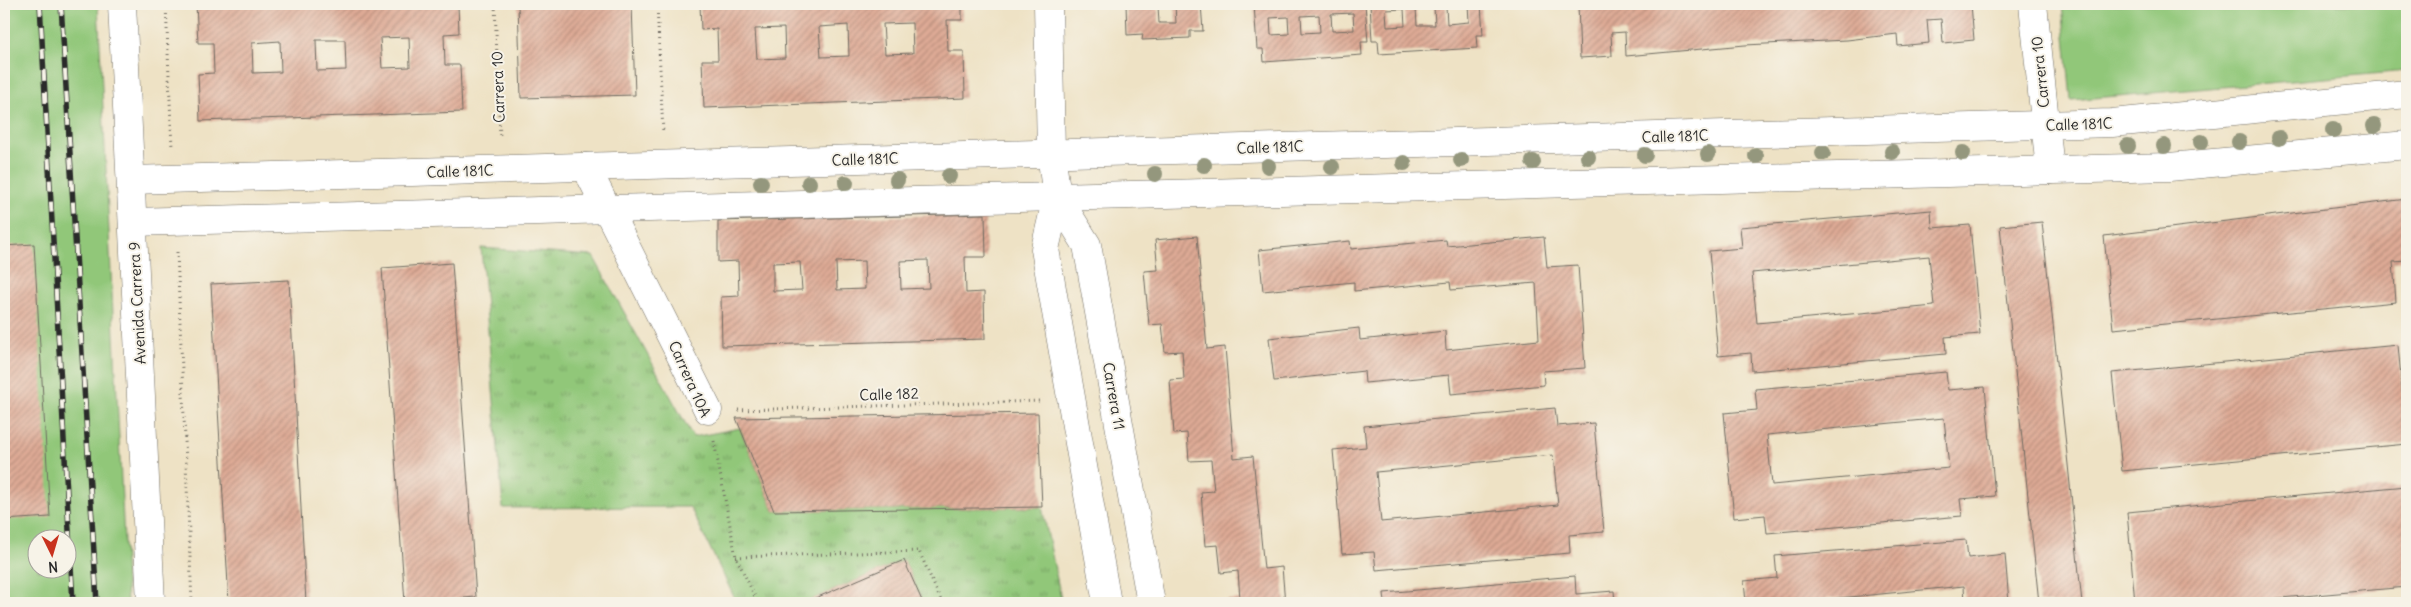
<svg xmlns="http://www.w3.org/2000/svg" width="2411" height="607" viewBox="0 0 2411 607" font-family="Delius,sans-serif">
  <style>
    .grass { fill: #91c779; stroke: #5e7952; fill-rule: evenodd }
    .park { fill: url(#park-tufts); stroke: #5e7952 }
    .building { fill: url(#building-hatch); fill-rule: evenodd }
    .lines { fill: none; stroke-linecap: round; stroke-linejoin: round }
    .minor-casing { stroke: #6f6b61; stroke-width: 29 }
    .primary-casing { stroke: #6f6b61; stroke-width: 29 }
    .path { stroke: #6f6b61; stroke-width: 3; stroke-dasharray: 1 4; stroke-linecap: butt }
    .minor { stroke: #fff; stroke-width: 28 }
    .primary { stroke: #fff; stroke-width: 28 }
    .rail-casing { stroke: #2b2b2b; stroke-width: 5.5 }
    .rail { stroke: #f7f3e8; stroke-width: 4; stroke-dasharray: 11; stroke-linecap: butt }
    .tree { fill: #94977d }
    .labels { text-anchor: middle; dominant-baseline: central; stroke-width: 4; stroke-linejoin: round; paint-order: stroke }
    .street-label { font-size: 15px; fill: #2b2b2b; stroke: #f7f3e8 }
  </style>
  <defs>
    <pattern id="park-tufts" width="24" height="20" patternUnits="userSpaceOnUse" patternTransform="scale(1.25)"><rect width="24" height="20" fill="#91c779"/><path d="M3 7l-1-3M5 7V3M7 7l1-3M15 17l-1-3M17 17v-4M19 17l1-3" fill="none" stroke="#77a263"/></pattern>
    <pattern id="building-hatch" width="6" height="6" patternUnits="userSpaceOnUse" patternTransform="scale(1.25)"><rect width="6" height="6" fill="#deaa95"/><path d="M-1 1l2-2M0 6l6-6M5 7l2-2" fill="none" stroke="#b48b7a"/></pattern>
  </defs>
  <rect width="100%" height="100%" fill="#f7f3e8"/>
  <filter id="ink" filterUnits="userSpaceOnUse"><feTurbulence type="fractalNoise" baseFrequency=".02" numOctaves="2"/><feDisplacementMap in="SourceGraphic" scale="10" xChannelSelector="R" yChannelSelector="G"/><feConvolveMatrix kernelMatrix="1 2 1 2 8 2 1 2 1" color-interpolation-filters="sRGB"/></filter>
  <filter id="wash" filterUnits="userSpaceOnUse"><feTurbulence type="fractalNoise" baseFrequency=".0096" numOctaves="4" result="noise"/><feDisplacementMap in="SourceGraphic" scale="20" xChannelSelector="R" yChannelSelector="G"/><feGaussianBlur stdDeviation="1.12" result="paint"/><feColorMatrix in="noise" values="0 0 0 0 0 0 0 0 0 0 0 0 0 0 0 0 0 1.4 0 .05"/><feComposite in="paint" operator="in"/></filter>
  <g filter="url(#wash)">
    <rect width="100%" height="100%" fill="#eee2c5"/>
    <g class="grass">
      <path d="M4 4H98L127 603H4ZM38 540H68V570H38Z"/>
      <path d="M2062 4H2407V71L2071 100Z"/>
    </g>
    <path class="park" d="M481 248 593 256 693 437 740 428 774 511 1042 507 1062 603H923L904 560 804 603H737L690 507 503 508Z"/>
    <g id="blocks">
      <g class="building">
        <path d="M196 4H458L459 33 444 34 445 65H460L462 112 200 121 198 74 214 73 213 43H198ZM409 37 410 67 382 68 380 38ZM316 40H345L346 70 317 71ZM280 41 281 72 253 73 252 43Z"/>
        <path d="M518 4H632L635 95 521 98Z"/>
        <path d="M700 4H962V20H947L948 51H964L965 98 704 108 702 60H718L717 29 701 30ZM912 23 913 53 885 54 883 24ZM848 25 849 56 821 57 819 27ZM784 28 785 58 757 59 755 29Z"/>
        <path d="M1126 4H1173L1158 6 1159 23H1176L1175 4H1201L1203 31H1190V38L1142 40 1143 34 1127 35Z"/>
        <path d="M1254 4H1365L1368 42H1361L1362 55 1264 62 1263 49H1257ZM1353 13 1354 30 1332 31 1331 14ZM1319 15 1320 32 1302 33 1301 16ZM1288 17 1289 34 1271 35 1270 18Z"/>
        <path d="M1370 4H1462L1446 6 1447 24 1469 22 1468 4H1481L1483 35H1476L1477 48 1379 54 1378 41H1372ZM1434 7 1435 25H1417L1416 8ZM1404 9 1405 26 1387 27 1386 10Z"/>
        <path d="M1578 4H1971L1974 40 1943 43 1941 19 1927 20 1929 43 1898 46 1897 34 1847 40 1745 45 1626 56 1625 32 1611 33 1612 56 1580 58Z"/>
        <path d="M2407 199V261L2393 262 2396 302 2113 329 2104 236Z"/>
        <path d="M1931 210 1932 228 1970 225 1980 334 1945 337 1946 354 1752 371 1751 353 1718 356 1709 251 1742 248 1740 227ZM1929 256 1934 306 1757 323 1752 273Z"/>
        <path d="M985 214 986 257H965L966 293 984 292 985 339 722 346 721 297 739 296 738 261 718 262V221ZM928 260 929 288 901 289 900 261ZM864 261 865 289 837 290 836 262ZM800 262 802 290 773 291V263Z"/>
        <path d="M2042 222 2066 445 2082 603H2039L2000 226Z"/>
        <path d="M1197 236 1207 349 1225 347 1234 458 1253 456 1264 569 1282 567 1285 603H1227V600L1240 599 1238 571 1221 573 1218 545 1205 546 1201 492 1214 491 1211 460 1189 461 1187 433 1174 434 1170 380 1184 379 1182 351 1165 352 1162 324 1149 325 1144 271 1158 270 1155 240Z"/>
        <path d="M1544 237 1547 267 1578 265 1585 368 1543 371 1544 385 1451 394 1449 375 1365 383 1364 371 1274 381 1269 338 1359 328 1360 340 1445 331 1446 350 1539 340 1536 283 1451 290 1450 282 1354 291V282L1263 291 1259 250 1350 241 1351 249 1446 240 1447 246Z"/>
        <path d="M34 244 50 517 4 520V246Z"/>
        <path d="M452 263 476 597 405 603 382 268Z"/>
        <path d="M289 280 306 603H229L211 284Z"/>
        <path d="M2398 345 2407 444 2122 471 2112 373Z"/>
        <path d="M1946 372 1948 390 1985 387 1995 496 1960 499 1962 516 1767 533 1765 515 1734 518 1724 413 1757 410 1755 389ZM1944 418 1949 468 1772 485 1767 435Z"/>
        <path d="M1555 408 1557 426 1594 423 1604 532 1569 535 1570 553 1376 570 1374 552 1342 554 1333 450 1366 447 1364 426ZM1553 455 1558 505 1381 522 1376 472Z"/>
        <path d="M1038 413 1042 507 774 511 736 418Z"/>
        <path d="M2407 486V587L2223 603H2135L2127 512Z"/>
        <path d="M1966 540 1968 558 2005 554 2009 603H1965L1964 586 1787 603H1746L1744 581 1777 578 1775 556Z"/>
        <path d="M904 560 923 603H804Z"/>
        <path d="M1575 576 1576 594 1614 591 1615 603H1385L1384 593Z"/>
      </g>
    </g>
  </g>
  <g filter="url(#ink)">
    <use href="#blocks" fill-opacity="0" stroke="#6f6b61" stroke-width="1"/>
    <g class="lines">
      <g class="minor-casing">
        <g id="minor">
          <path d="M1048 4 1051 153 1057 197 1045 249 1107 603"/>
          <path d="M2033 4 2050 170"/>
          <path d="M586 167 708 410"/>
          <path d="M131 180 2112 123 2407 94"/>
          <path d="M1057 197 1087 245 1151 603"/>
          <path d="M133 222 2169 167 2407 145"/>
        </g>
      </g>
      <g class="primary-casing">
        <path id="primary" d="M122 4 151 603"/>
      </g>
      <g class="path">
        <path d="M166 4 172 148"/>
        <path d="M495 4 500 138"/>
        <path d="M657 4 663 133"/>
        <path d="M177 252 192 603"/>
        <path d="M738 410 1041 401"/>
        <path d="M714 441 736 557 758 603"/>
        <path d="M736 557 919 551 942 603"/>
      </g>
      <use href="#minor" class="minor"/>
      <use href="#primary" class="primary"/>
      <g class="rail-casing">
        <g id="rail">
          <path d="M40 4 73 603"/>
          <path d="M61 4 97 603"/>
        </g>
      </g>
      <use href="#rail" class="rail"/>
    </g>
    <g class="tree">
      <circle cx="2374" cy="126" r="8"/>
      <circle cx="2333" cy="130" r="8"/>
      <circle cx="2279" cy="138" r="8"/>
      <circle cx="2201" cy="142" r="8"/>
      <circle cx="2239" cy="142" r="8"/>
      <circle cx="2128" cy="146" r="8"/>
      <circle cx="2164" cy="146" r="8"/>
      <circle cx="1892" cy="152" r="8"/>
      <circle cx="1823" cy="153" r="8"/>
      <circle cx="1963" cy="153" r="8"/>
      <circle cx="1708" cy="154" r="8"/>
      <circle cx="1645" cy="155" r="8"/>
      <circle cx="1756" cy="156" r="8"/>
      <circle cx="1588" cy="157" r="8"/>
      <circle cx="1461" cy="160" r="8"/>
      <circle cx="1533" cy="162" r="8"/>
      <circle cx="1404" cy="163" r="8"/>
      <circle cx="1204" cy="165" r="8"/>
      <circle cx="1268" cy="166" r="8"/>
      <circle cx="1332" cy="167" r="8"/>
      <circle cx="1155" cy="174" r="8"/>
      <circle cx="949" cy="176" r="8"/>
      <circle cx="897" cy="180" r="8"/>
      <circle cx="761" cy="183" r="8"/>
      <circle cx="809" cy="183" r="8"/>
      <circle cx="846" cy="183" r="8"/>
    </g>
  </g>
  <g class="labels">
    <g class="street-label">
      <text transform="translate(2040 72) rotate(-96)">Carrera 10</text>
      <text transform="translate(498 87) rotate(-92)">Carrera 10</text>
      <text transform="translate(2079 124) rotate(-2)">Calle 181C</text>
      <text transform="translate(1675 136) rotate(-2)">Calle 181C</text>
      <text transform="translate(1270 147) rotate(-2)">Calle 181C</text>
      <text transform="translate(865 159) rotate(-2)">Calle 181C</text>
      <text transform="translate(460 171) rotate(-2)">Calle 181C</text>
      <text transform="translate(137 303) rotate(-93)">Avenida Carrera 9</text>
      <text transform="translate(690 379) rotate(66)">Carrera 10A</text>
      <text transform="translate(889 394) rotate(-2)">Calle 182</text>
      <text transform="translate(1114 396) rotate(80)">Carrera 11</text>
    </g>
  </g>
  <rect width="2411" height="607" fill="none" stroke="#f7f3e8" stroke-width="20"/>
  <g transform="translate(52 554) rotate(175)"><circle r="24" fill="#f7f3e8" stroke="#a5a39c"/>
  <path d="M0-4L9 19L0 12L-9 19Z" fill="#c8321e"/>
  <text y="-8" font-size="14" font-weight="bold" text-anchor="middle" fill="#2b2b2b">N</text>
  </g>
</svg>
